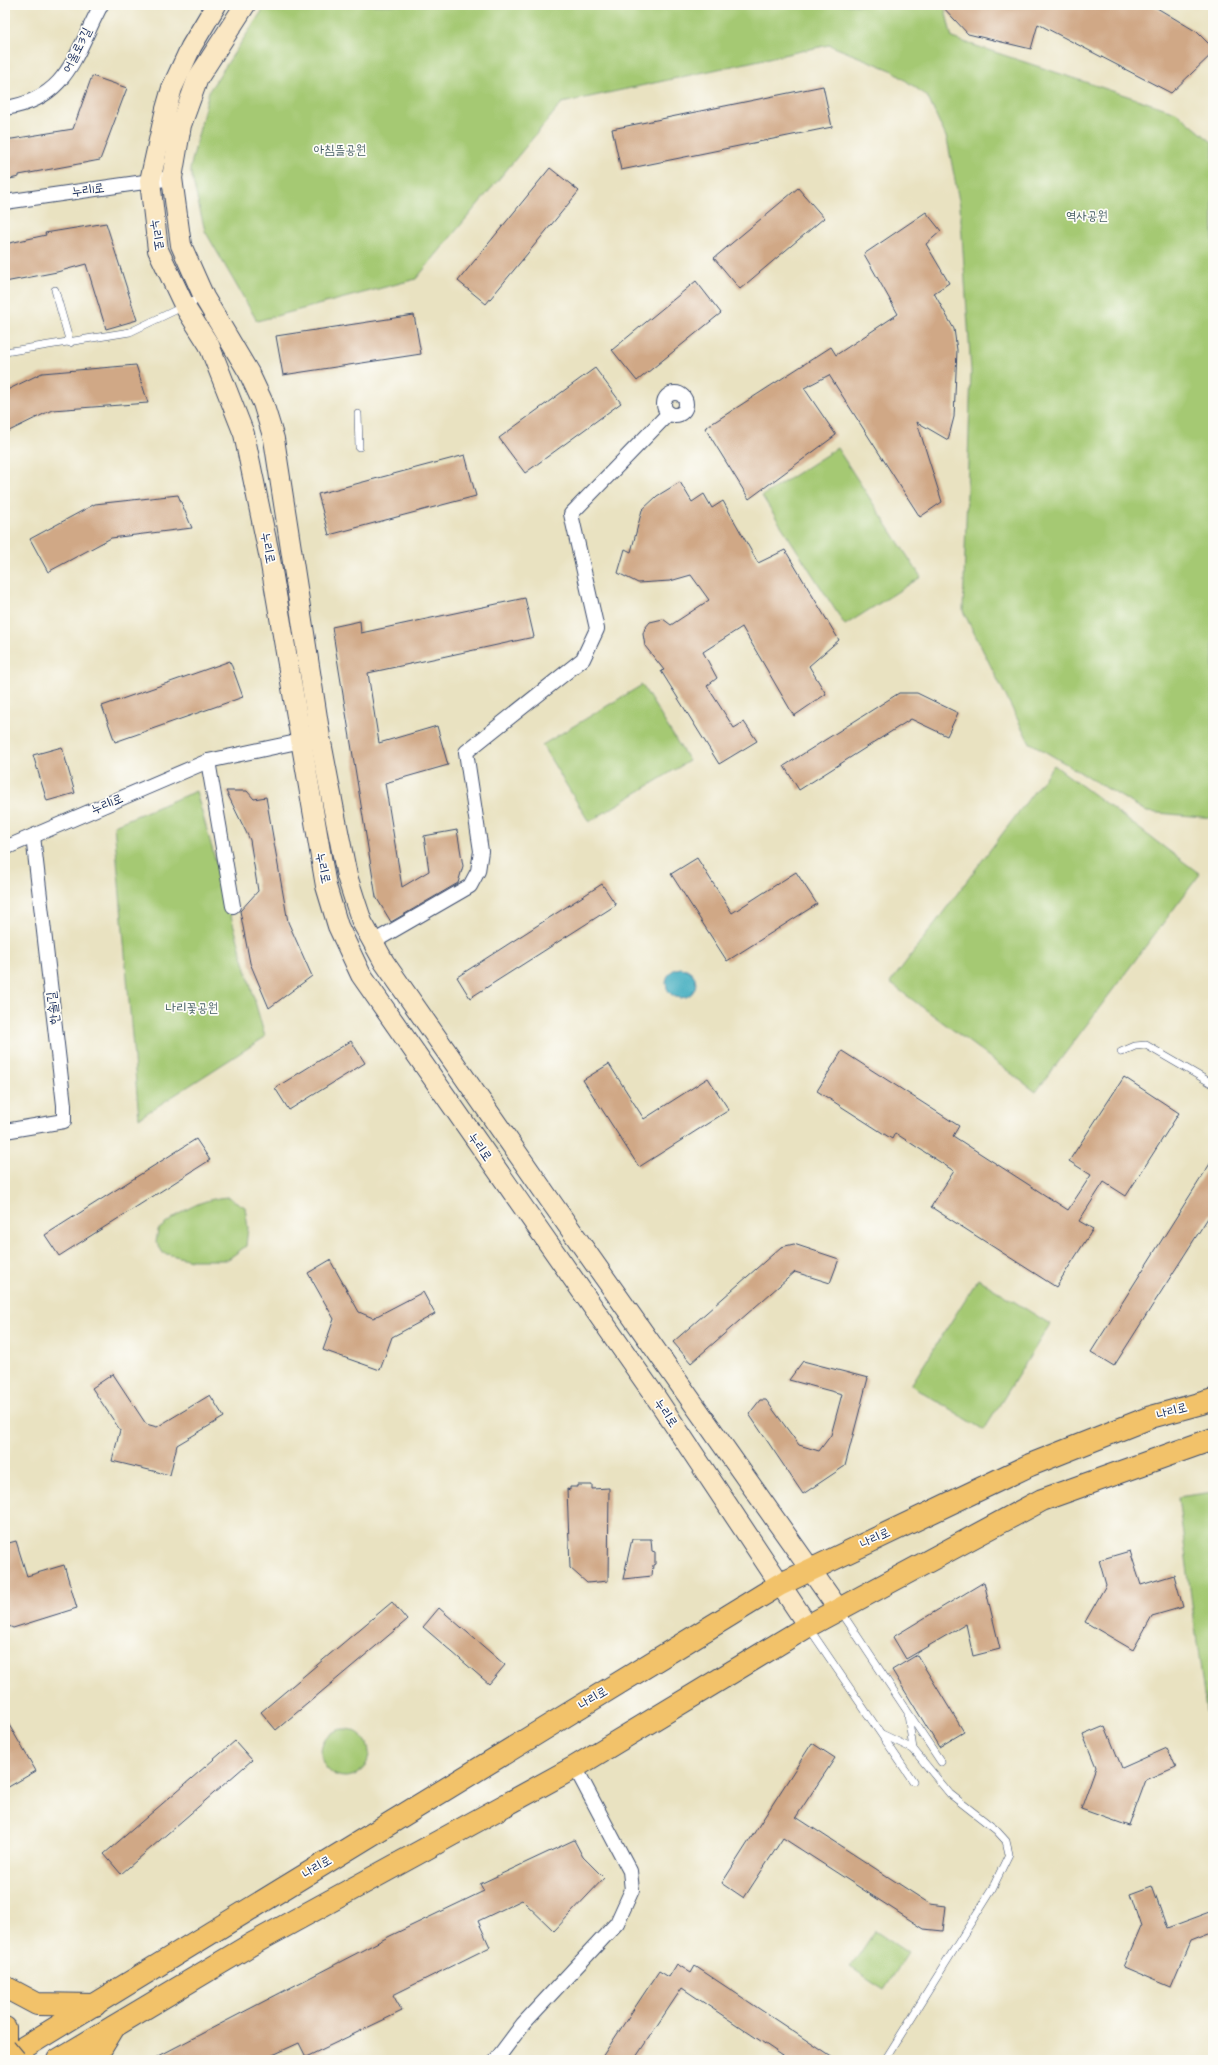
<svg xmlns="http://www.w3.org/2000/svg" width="1218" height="2065" viewBox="0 0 1218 2065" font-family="'Architects Daughter','Poor Story',sans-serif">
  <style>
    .green { fill: #a5c973; stroke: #607c68 }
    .water { fill: #42adc0; stroke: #2e6e8f }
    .building { fill: #d0a886 }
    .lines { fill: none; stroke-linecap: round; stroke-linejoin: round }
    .lane-casing { stroke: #3a4a6d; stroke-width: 8 }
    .street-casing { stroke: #3a4a6d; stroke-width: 16 }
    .secondary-casing { stroke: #3a4a6d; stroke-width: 22 }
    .primary-casing { stroke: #3a4a6d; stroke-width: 24 }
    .highway-casing { stroke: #3a4a6d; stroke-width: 24 }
    .lane { stroke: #fff; stroke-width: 7 }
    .street { stroke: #fff; stroke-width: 14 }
    .secondary { stroke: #fae7c3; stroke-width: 20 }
    .primary { stroke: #f2c26a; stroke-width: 22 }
    .highway { stroke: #f2c26a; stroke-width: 22 }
    .highway-bridge-casing { stroke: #3a4a6d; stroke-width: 24; stroke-linecap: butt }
    .highway-bridge { stroke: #f2c26a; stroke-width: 22 }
    .labels { text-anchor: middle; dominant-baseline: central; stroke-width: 3.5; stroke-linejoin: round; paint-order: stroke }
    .street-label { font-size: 13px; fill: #1b2f5e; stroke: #fdfcf7 }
    .park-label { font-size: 13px; fill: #445d64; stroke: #fdfcf7 }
  </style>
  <rect width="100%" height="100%" fill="#fdfcf7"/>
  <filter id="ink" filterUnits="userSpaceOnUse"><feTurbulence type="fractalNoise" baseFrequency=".025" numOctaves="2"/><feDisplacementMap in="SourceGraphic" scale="8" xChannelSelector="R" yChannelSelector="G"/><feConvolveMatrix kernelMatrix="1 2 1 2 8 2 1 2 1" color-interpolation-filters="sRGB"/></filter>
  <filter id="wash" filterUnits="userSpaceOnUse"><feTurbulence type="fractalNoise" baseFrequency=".012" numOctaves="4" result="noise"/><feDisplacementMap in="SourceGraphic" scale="16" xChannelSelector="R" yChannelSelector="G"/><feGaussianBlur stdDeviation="0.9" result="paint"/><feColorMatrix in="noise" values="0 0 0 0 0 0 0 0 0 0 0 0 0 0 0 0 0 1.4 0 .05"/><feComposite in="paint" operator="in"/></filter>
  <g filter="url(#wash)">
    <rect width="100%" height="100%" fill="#e9e2c1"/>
    <g class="green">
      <path d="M266 5H944L952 38 1176 112 1213 143V818L1147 812 1029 742 963 611 971 371 960 206 947 139 927 96 891 70 829 45 562 103 416 279 257 321 205 231 190 169 209 91Z"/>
      <path d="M837 448 921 577 845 625 762 496Z"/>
      <path d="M642 685 689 761 589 822 542 745Z"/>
      <path d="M1054 765 1200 874 1036 1092 890 983Z"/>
      <path d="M196 791 265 1037 139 1118 114 825Z"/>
      <path d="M228 1197 245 1207 248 1228 246 1246 227 1260H191L163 1253 156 1242 158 1230C180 1212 199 1199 228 1197Z"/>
      <path d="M978 1279 1050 1324 984 1430 911 1385Z"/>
      <path d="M1213 1492V1764L1178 1497Z"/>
      <circle cx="345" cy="1753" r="24"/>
      <path d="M875 1931 908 1953 884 1990 850 1968Z"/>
    </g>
    <circle class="water" cx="681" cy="983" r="15"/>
    <g id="blocks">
      <g class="building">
        <path d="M941 5H1152L1197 32 1213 48V53L1171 93 1038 24 1031 49 968 34Z"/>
        <path d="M92 76 127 88 100 160 19 175V177L5 180V139H12L73 129Z"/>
        <path d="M823 86 832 127 621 170 612 129Z"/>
        <path d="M550 168 579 191 486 304 458 281Z"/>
        <path d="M798 188 824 218 740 289 714 258Z"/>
        <path d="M926 212 941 231 926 244 949 283 934 293 954 329 957 350 954 417 948 440 917 422 942 502 920 517 829 375 804 388 836 435 749 499 705 428 831 347 836 355 898 314 864 254Z"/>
        <path d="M106 223 137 320 106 329 86 264 57 272 5 282V244L46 235 45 233Z"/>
        <path d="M696 281 721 313 637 381 612 350Z"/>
        <path d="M414 315 421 354 283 375 276 336Z"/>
        <path d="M136 365 148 403 52 410 5 433V391L42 373Z"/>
        <path d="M595 368 621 403 525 473 499 438Z"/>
        <path d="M465 455 476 496 329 535 318 494Z"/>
        <path d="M680 482 692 502 704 494 712 508 723 501 758 563 785 550 839 640 809 666 826 694 794 716 742 627 703 652 717 678 707 686 734 728 744 722 757 741 719 764 661 671 664 670 645 646 643 634 645 628 650 622 663 619 671 625 709 600 691 575 670 581 638 583 618 573 625 549 631 552 642 510 657 496Z"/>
        <path d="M178 495 192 528 111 538 48 572 30 539 95 504Z"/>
        <path d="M525 598 534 637 368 673 379 743 437 726 448 765 385 783 402 887 429 871 424 836 457 830 463 866 458 883 391 922 376 897 332 627 360 621 361 633Z"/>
        <path d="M230 661 243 697 115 742 102 706Z"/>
        <path d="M899 693H917L958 713 947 736 911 719 799 790 784 766Z"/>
        <path d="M62 747 75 793 47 801 33 755Z"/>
        <path d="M226 791H247L254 799 266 797 288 922 312 976 269 1008 250 963 240 911 258 891 250 840Z"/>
        <path d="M697 858 732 913 796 872 817 904 727 961 671 874Z"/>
        <path d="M602 884 616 905 470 998 457 977Z"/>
        <path d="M351 1041 365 1063 289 1110 275 1088Z"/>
        <path d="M842 1051 959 1126 953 1136 1068 1210 1091 1175 1069 1161 1124 1077 1179 1113 1126 1196 1104 1182 1079 1221 1093 1229 1056 1287 931 1207 954 1171 895 1133 892 1139 817 1091Z"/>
        <path d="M609 1064 644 1119 708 1078 729 1110 639 1167 583 1080Z"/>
        <path d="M196 1139 210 1160 59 1256 45 1235Z"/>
        <path d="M1213 1159V1210L1114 1366 1091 1352Z"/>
        <path d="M794 1244 839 1259 830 1283 795 1272 691 1363 673 1342 781 1247Z"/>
        <path d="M330 1260 359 1312 373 1318 423 1292 435 1314 392 1337 380 1370 323 1350 334 1319 308 1273Z"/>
        <path d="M803 1361 868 1378 845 1466 803 1494 749 1414 760 1400H766L799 1445 819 1451 831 1435 842 1394 789 1380Z"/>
        <path d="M113 1374 146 1424 157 1427 210 1395 224 1417 177 1445 170 1475 112 1461 120 1430 92 1388Z"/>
        <path d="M577 1485H592V1489L609 1488 608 1581 587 1583 570 1568 567 1489 570 1490V1487H577Z"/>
        <path d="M632 1539H651L652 1551 655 1552V1564L653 1565 652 1576 623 1579Z"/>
        <path d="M16 1541 27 1576 64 1565 77 1608 13 1628 5 1624V1544Z"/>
        <path d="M1130 1551 1141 1585 1174 1575 1183 1607 1152 1616 1133 1650 1085 1622 1106 1585 1099 1560Z"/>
        <path d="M984 1582 1000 1649 973 1656 966 1624 906 1659 893 1637Z"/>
        <path d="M392 1602 407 1620 276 1730 261 1712Z"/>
        <path d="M439 1608 505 1665 489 1684 423 1627Z"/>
        <path d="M917 1655 964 1732 939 1747 892 1670Z"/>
        <path d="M5 1718 36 1771 5 1789Z"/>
        <path d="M1105 1726 1122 1768 1167 1748 1176 1767 1146 1780 1129 1826 1081 1809 1096 1767 1083 1735Z"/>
        <path d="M235 1741 252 1760 121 1874 104 1854Z"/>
        <path d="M812 1743 835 1758 796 1817 930 1904 946 1906 943 1931 924 1929 783 1838 744 1898 722 1883Z"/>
        <path d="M574 1840 583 1857 604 1878 554 1931 522 1900 478 1921 490 1947 393 1995 402 2011 306 2057 299 2043 262 2060H151L390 1936 484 1891 480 1884Z"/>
        <path d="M1152 1886 1167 1928 1213 1911V1933L1190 1942 1171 1987 1124 1967 1141 1927 1130 1894Z"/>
        <path d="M677 1964 691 1973 695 1966 836 2060H789L682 1988 634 2060H600L659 1971 669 1977Z"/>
      </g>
    </g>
  </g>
  <g filter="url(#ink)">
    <use href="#blocks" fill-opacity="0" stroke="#3a4a6d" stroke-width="1"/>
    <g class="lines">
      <g class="lane-casing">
        <g id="lane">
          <path d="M55 290 70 343"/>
          <path d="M5 352 130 332 203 297"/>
          <path d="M358 414 359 447"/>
          <path d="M1121 1052 1135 1046 1146 1045 1213 1084"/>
          <path d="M840 1610 941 1762"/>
          <path d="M809 1628 913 1781"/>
          <path d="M908 1715 913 1749"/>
          <path d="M882 1734 913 1749 950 1794 996 1830 1006 1841 1009 1854 992 1889 885 2060"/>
        </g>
      </g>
      <g class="street-casing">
        <g id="street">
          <path d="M5 108C68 99 75 54 101 5"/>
          <path d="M5 202 172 178"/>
          <circle cx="675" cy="404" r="11"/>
          <path d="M208 761 233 906"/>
          <path d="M5 848 208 761 311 739"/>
          <path d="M373 942 470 886 478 871 481 851 466 752 583 659 597 629 571 514 669 413"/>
          <path d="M5 1131 64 1121V1105L33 836"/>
          <path d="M496 2060 523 2024 617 1923 632 1890 630 1871 575 1767"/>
        </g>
      </g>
      <g class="secondary-casing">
        <g id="secondary">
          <path d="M216 5 191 47 172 88 166 109 150 181 158 250 185 307 209 345 244 434 270 559 326 886 338 926 361 975 655 1396 808 1626"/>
          <path d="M245 5 198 78 181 125 172 178 181 245 204 297 249 373 263 403 274 439 320 737 336 821 347 876 356 904 362 922 384 962 554 1206 839 1610"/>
        </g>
      </g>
      <g class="primary-casing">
        <g id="primary">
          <path d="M5 2059 779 1585 1030 1465 1151 1417 1213 1400"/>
          <path d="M58 2060 252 1944 575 1767 808 1626 1042 1500 1213 1439"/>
        </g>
      </g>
      <g class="highway-casing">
        <g id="highway">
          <path d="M5 1987 37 2004 95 2005"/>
          <path d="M5 2028V2055"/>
          <path d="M94 2060 114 2027"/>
        </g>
      </g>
      <use href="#lane" class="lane"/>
      <use href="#street" class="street"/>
      <use href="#secondary" class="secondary"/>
      <use href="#primary" class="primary"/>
      <use href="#highway" class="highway"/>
      <g class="highway-bridge-casing">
        <path id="highway-bridge" d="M5 2048 15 2060"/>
      </g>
      <use href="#highway-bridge" class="highway-bridge"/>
    </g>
  </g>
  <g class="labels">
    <g class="street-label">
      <text transform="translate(77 50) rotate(-63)">어울로3길</text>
      <text transform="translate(88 190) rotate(-8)">누리1로</text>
      <text transform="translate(157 235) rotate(80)">누리로</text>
      <text transform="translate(268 548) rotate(79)">누리로</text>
      <text transform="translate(107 804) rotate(-23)">누리1로</text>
      <text transform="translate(323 868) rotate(78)">누리로</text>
      <text transform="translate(53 1008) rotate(-97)">한솔1길</text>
      <text transform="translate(480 1147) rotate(55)">누리로</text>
      <text transform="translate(1172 1411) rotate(-15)">나리로</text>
      <text transform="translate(666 1413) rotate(56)">누리로</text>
      <text transform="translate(875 1538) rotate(-25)">나리로</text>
      <text transform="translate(593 1698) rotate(-31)">나리로</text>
      <text transform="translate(317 1867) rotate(-31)">나리로</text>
    </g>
    <g class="park-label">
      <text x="340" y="150">아침뜰공원</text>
      <text x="1087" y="216">역사공원</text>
      <text x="192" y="1008">나리꽃공원</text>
    </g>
  </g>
  <rect width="1218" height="2065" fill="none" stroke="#fdfcf7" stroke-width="20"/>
</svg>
